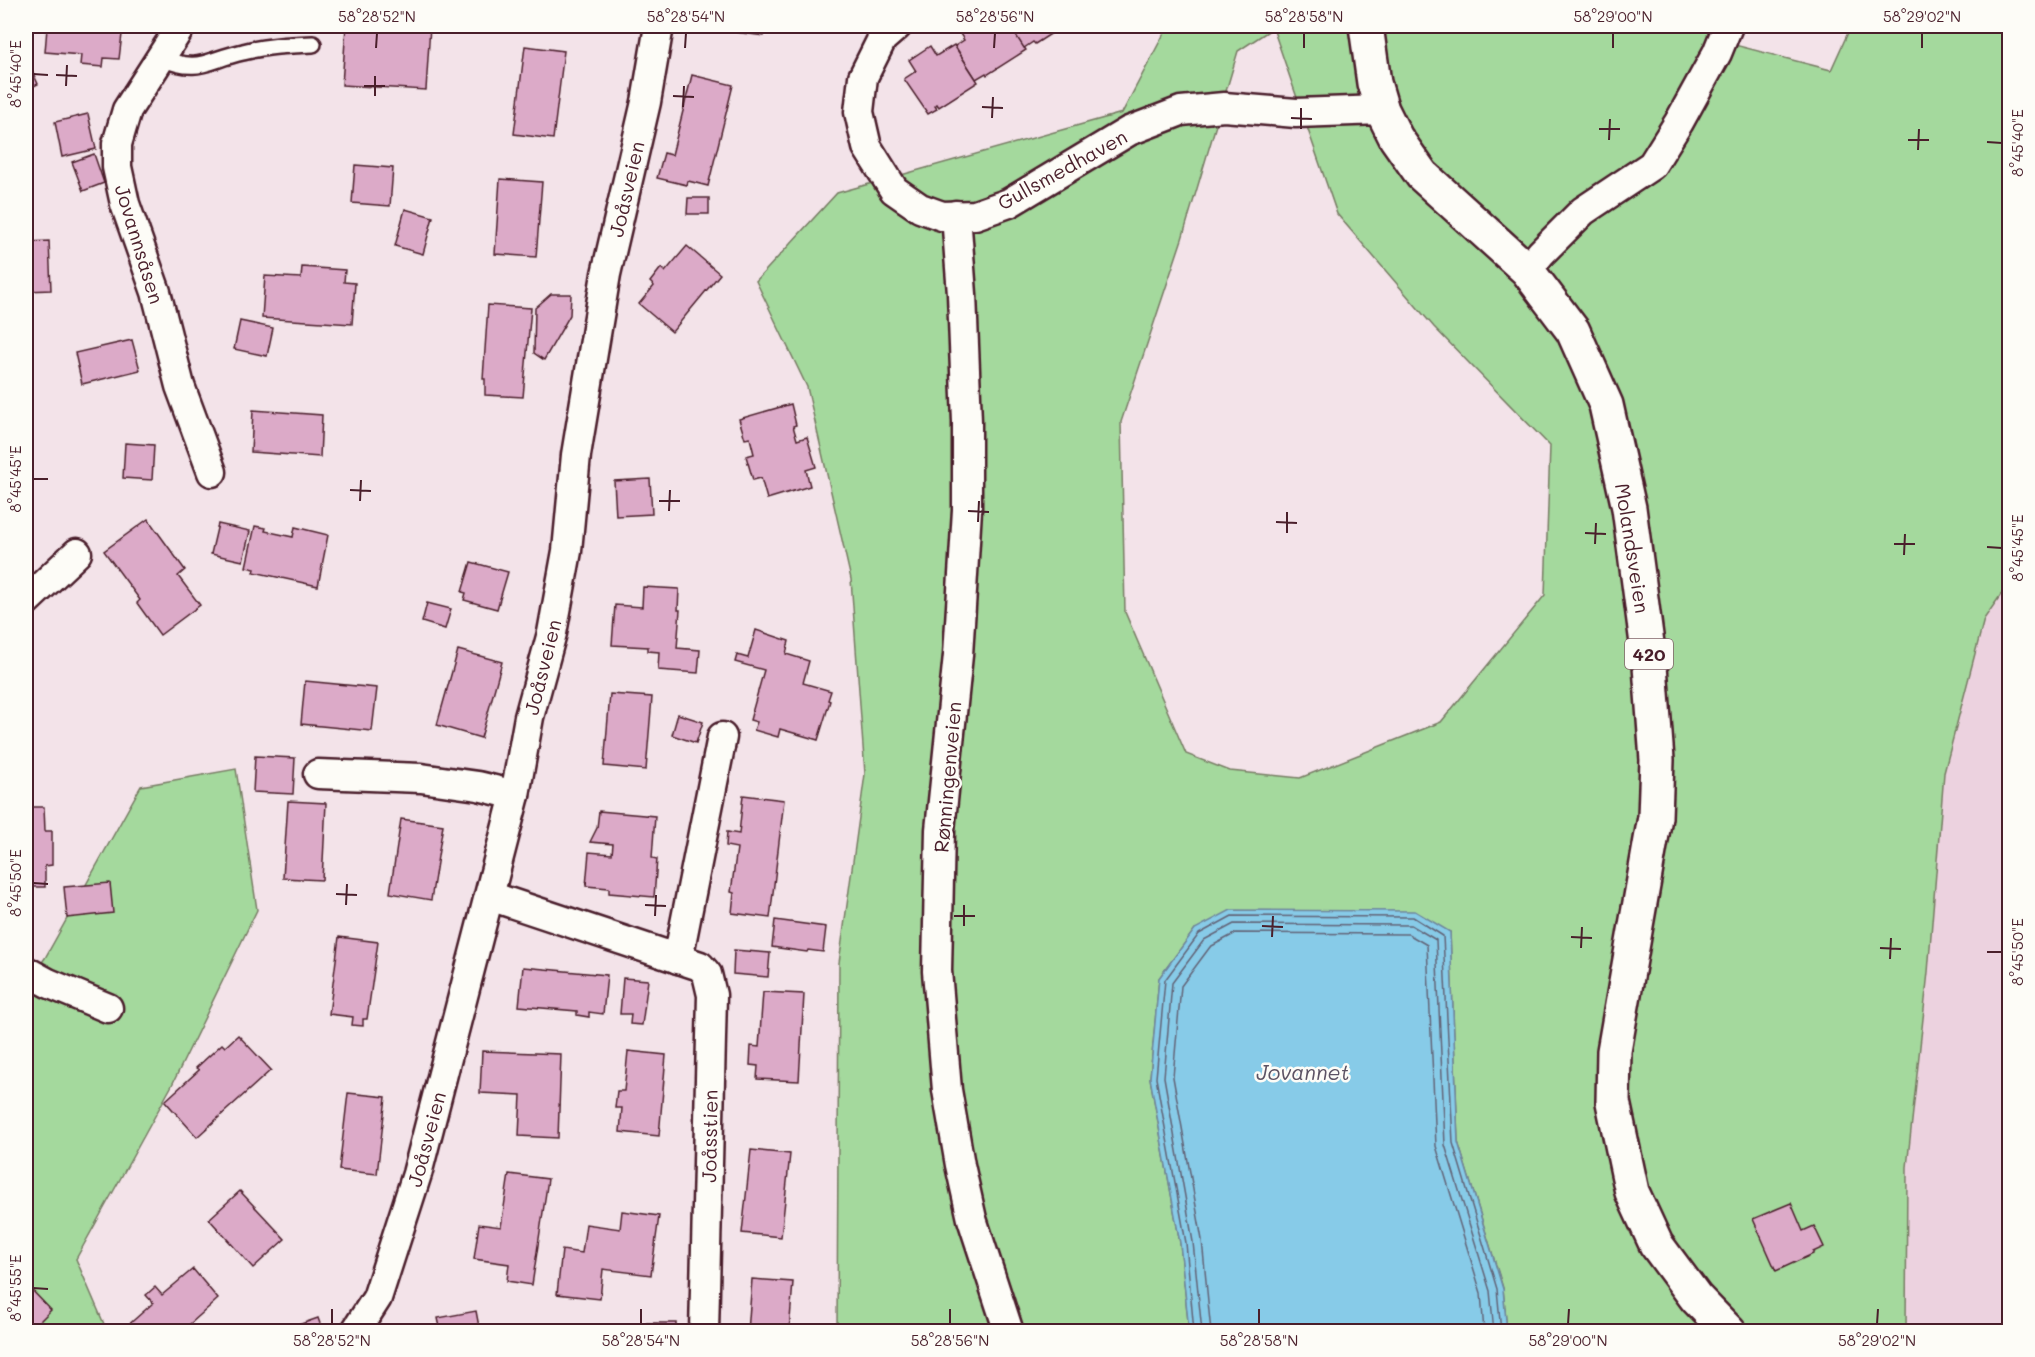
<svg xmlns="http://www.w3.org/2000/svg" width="2035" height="1357" viewBox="0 0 2035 1357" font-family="Mali,sans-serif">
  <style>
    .built { fill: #ecd2df }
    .green { fill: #a4d99d; stroke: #777c64; stroke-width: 1.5; fill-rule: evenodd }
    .water { fill: #87cbe8; stroke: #6f869c; stroke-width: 1.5 }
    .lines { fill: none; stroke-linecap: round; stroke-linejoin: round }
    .shore { stroke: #626477; stroke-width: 1.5 }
    .building { fill: #dcaac8; stroke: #4a1f2b; stroke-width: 1.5 }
    .lane-casing { stroke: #4a1f2b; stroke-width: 20 }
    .street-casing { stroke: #4a1f2b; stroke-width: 33 }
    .primary-casing { stroke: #4a1f2b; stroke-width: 38 }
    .lane { stroke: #fdfcf7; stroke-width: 15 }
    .street { stroke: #fdfcf7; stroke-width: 28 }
    .primary { stroke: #fdfcf7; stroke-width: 33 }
    .ticks { fill: none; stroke: #4a1f2b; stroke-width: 2 }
    .labels { text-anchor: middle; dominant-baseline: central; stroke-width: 5; stroke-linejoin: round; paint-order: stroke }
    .shield { fill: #fdfcf7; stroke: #806168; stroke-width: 1.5 }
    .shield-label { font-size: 18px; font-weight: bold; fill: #4a1f2b }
    .street-label { font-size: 20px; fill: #4a1f2b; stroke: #fdfcf7 }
    .water-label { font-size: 21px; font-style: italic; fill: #5c5364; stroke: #fdfcf7 }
    .neatline { fill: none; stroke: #4a1f2b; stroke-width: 2 }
    .ticks-label { font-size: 15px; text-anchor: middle; fill: #4a1f2b }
  </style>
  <rect width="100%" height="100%" fill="#f3e3e9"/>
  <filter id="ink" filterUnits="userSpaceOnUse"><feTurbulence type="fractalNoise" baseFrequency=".0167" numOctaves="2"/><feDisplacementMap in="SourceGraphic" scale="12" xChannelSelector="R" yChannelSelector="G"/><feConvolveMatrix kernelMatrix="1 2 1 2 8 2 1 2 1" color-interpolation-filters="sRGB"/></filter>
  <g filter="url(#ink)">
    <path class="built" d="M2009 583V1331L1906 1332 1907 1167 1928 972 1944 773 1984 619Z"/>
    <g class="green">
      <path d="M1168 26H1718L1723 42 1831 70 1851 26H2009V583L1984 619 1944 773 1928 972 1907 1167 1906 1331H1507L1503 1288 1458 1142 1450 932 1195 929 1159 978 1150 1078 1180 1243 1189 1331H837L839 963 865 774 851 579 807 387 756 281 837 193 1122 113ZM1273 28 1337 214 1434 327 1550 446 1545 595 1441 722 1300 778 1230 771 1186 754 1125 612 1121 422 1182 239 1238 51Z"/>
      <path d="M236 769 257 910 171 1087 76 1259 107 1331H26V985L45 958 141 786Z"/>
    </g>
    <path class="water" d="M1231 910 1415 911 1450 932 1458 1142 1503 1289 1507 1331H1189L1180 1243 1150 1078 1159 978 1195 929Z"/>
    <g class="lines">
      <g class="shore">
        <path d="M1194 1332 1186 1243 1156 1078 1165 980 1199 934 1232 916 1413 917 1443 936 1453 1143 1497 1289 1501 1332"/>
        <path d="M1202 1332 1193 1242 1164 1077 1172 983 1204 940 1234 924 1411 925 1436 940 1445 1145 1490 1291 1494 1332"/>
        <path d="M1211 1332 1202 1240 1173 1077 1181 986 1210 947 1236 933 1408 934 1427 945 1436 1146 1481 1293 1484 1332"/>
      </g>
    </g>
    <g class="building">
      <path d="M26 26H123L119 59 104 58 103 67 80 65 81 55 45 52 47 28Z"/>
      <path d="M346 26H430L426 90 342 85Z"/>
      <path d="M704 26H765L764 36 704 28Z"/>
      <path d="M962 26H1010L1026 50 987 75 986 73 976 79 955 46 964 40 957 29Z"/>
      <path d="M1010 26H1063L1035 44 1033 42 1024 48Z"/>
      <path d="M954 45 978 82 939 107 937 104 935 106 937 109 928 114 904 79 916 71 909 60 930 46 936 56Z"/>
      <path d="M525 46 564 51 553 139 514 134Z"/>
      <path d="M26 58 38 84 26 90Z"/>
      <path d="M692 75 733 85 708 186 688 181 687 185 657 178 664 153 672 155Z"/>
      <path d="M88 114 96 149 62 157 55 122Z"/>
      <path d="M94 154 104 183 83 191 72 162Z"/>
      <path d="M355 165 393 168 390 206 352 203Z"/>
      <path d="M500 179 542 182 536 257 495 254Z"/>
      <path d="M688 198H709V214H687Z"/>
      <path d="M405 209 433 217 423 254 395 246Z"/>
      <path d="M49 241 51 290 26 291V242Z"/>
      <path d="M687 246 720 274 672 332 639 304 654 286 650 282 661 268 665 272Z"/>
      <path d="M302 267 345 270 344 282 355 283 352 324 262 318 265 276 301 278Z"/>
      <path d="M551 294H571L570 315 544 360 534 353 535 308Z"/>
      <path d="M488 305 531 308 523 397 485 395V379H483Z"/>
      <path d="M240 321 273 328 267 356 234 349Z"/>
      <path d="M132 340 140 370 82 384 75 353Z"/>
      <path d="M791 404 796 425 793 426 797 440 807 437 816 467 806 470 810 486 767 499 761 478 753 480 746 456 754 454 750 438 745 439 739 419Z"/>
      <path d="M253 410 322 415 320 457 251 452Z"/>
      <path d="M125 443 154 445 152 480 123 478Z"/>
      <path d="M650 479 652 514 616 516 614 481Z"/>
      <path d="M148 519 185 570 178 576 200 605 160 635 137 603 140 600 104 551Z"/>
      <path d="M218 524 250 531 243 561 211 554Z"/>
      <path d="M255 526 266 528 265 531 293 537 295 527 328 535 318 586 254 572 255 569 246 567Z"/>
      <path d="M471 562 508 572 497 609 464 600 466 593 462 592Z"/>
      <path d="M643 587 679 589 678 610H680L677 648 700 650 698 673 658 670 659 652 648 651V647L612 645 615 605 642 607Z"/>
      <path d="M427 603 451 609 445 629 422 622Z"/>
      <path d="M756 630 789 641 786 654 809 661 803 683 831 691 828 700 830 701 818 740 780 729 778 737 754 730 757 722 750 720 764 670 735 662 737 655 748 658Z"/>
      <path d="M458 650 502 662 481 738 437 725Z"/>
      <path d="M305 681 377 688 372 731 301 724Z"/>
      <path d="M610 694 652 697 646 770 604 766Z"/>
      <path d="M678 714 703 722 696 743 672 735Z"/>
      <path d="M255 756 295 758 293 794 253 792Z"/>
      <path d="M743 795 784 800 770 918 732 913 734 893 731 892 737 848 726 846 727 832 739 834Z"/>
      <path d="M288 801 326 803 322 880 283 878Z"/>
      <path d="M26 807H44L45 831H52V865L45 866V887H26Z"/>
      <path d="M599 811 655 816 652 858 657 859 654 897 609 893V888L586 886 589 852 612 854 613 844 590 842 597 828Z"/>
      <path d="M401 819 443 825 431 900 390 893Z"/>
      <path d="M110 883 113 913 67 918 64 887Z"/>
      <path d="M775 920 826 927 823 952 808 950 807 952 772 947Z"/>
      <path d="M339 937 378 942 367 1019H363V1026L352 1025 353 1017 329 1014Z"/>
      <path d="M734 950 770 953 768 977 733 974Z"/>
      <path d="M523 967 607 975 603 1014 589 1012V1017L577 1015V1011L519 1006Z"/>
      <path d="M623 978 648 980 642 1025 630 1024 631 1014H620Z"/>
      <path d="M763 992 804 994 799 1081 757 1079 758 1066 750 1065 751 1046 759 1047Z"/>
      <path d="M238 1035 271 1070 197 1137 165 1101 199 1070 196 1068 222 1044 225 1047Z"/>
      <path d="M482 1051 561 1054 558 1138 519 1136 521 1095 480 1093Z"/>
      <path d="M628 1051 666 1055 659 1136 620 1132 622 1108H615L617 1091H624Z"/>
      <path d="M348 1093 386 1097 377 1174 339 1170Z"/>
      <path d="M751 1150 790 1154 781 1237 742 1233Z"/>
      <path d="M509 1174 548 1179 532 1285 507 1281 509 1264 474 1259 479 1224 501 1227Z"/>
      <path d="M240 1191 285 1239 253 1268 209 1219Z"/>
      <path d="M1791 1203 1803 1231 1814 1226 1824 1247 1813 1252V1254L1776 1271 1753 1219Z"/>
      <path d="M622 1211 659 1216 651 1275 603 1269 600 1299 557 1294 562 1250 582 1253 586 1224 620 1229Z"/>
      <path d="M193 1269 218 1299 181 1332H130L126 1327 153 1303 146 1295 155 1287 162 1295Z"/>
      <path d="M752 1279 793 1282 789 1332H748Z"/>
      <path d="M26 1284 51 1310 29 1332H26Z"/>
      <path d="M476 1311 480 1332H441L438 1318Z"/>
      <path d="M318 1318 323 1332H281V1331Z"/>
      <rect x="640" y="1323" width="36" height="9"/>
    </g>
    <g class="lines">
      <g class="lane-casing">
        <path id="lane" d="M161 58C200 74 206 60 243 52 266 46 289 45 313 44"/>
      </g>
      <g class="street-casing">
        <g id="street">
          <path d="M181 26 127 110 117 144V167L125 204 156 292 180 386 212 472"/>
          <path d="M897 26 882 39 863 77 859 112 867 147 894 190 920 208 942 216 975 215 1009 203 1129 131 1181 111 1224 107 1296 113 1382 110"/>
          <path d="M956 215 962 294 967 422V510L958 655 940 830 937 971 947 1090 960 1165 972 1219 1009 1332"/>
          <path d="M1527 270 1541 253 1583 211 1652 165 1679 122 1717 53 1728 26"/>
          <path d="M26 601 77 553"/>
          <path d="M318 774 421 778 478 786 515 795"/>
          <path d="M490 896 700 966 707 974 712 995 704 1332"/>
          <path d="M678 959 722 737"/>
          <path d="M26 971 48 983 108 1008"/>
          <path d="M355 1332 377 1298 417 1174 515 795 529 717 552 633 567 551 576 455 606 274 646 102 659 26"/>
        </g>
      </g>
      <g class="primary-casing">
        <path id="primary" d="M1366 26 1374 83 1382 110 1396 138 1422 175 1527 270 1573 331 1606 405 1629 508 1650 666 1657 760 1655 817 1614 1051 1613 1102 1632 1192 1656 1244 1696 1298 1729 1332"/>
      </g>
      <use href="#lane" class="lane"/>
      <use href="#street" class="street"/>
      <use href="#primary" class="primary"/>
    </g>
  </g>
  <path class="ticks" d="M376 48 377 33M685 48 686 33M994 48 995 33M1304 48V33M1613 48V33M1922 48V33M33 74 48 75M56 75 77 76M66 86 67 65M364 86H385M375 96V76M673 96 694 97M683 107 684 86M982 107 1003 108M992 118 993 97M1291 118 1312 119M1301 129V108M1599 129H1620M1609 140 1610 119M1908 140H1929M1987 142 2002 143M1918 150 1919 129M33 479H48M350 490 371 491M360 501 361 480M659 501H680M669 511 670 490M968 511 989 512M978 522 979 501M1276 522 1297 523M1287 533V512M1585 533 1606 534M1595 544 1596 523M1894 544H1915M1987 547 2002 548M1904 555 1905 534M33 883 48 884M336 894 357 895M346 905 347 884M645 905 666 906M655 916 656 895M954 916H975M964 926V905M1262 926 1283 927M1272 937 1273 916M1571 937 1592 938M1581 948 1582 927M1880 948 1901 949M1987 952H2002M1890 959 1891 938M33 1288 48 1289M332 1324V1309M641 1324V1309M950 1324V1309M1259 1324V1309M1568 1324 1569 1309M1877 1324 1878 1309"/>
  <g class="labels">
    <rect class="shield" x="1625" y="639" width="48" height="30" rx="4.5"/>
    <g class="shield-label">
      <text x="1649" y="654">420</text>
    </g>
    <g class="street-label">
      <text transform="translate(1062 169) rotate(-29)">Gullsmedhaven</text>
      <text transform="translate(626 189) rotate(-77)">Joåsveien</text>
      <text transform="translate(140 244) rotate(73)">Jovannsåsen</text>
      <text transform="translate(1633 548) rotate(81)">Molandsveien</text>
      <text transform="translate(542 667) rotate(-76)">Joåsveien</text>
      <text transform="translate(947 777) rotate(-85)">Rønningenveien</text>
      <text transform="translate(709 1136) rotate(-89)">Joåsstien</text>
      <text transform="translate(426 1139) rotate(-75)">Joåsveien</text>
    </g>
    <g class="water-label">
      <text x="1303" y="1071">Jovannet</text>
    </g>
  </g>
  <rect width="2035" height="1357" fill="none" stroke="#fdfcf7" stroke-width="66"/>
  <rect x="33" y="33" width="1969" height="1291" class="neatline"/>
  <g class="ticks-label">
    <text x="377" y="22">58°28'52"N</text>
    <text x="686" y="22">58°28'54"N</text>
    <text x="995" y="22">58°28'56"N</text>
    <text x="1304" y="22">58°28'58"N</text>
    <text x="1613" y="22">58°29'00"N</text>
    <text x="1922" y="22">58°29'02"N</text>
    <text transform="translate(16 74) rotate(-90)" y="5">8°45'40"E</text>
    <text transform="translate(2018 143) rotate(-90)" y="5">8°45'40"E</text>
    <text transform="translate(16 479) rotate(-90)" y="5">8°45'45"E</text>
    <text transform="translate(2018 548) rotate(-90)" y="5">8°45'45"E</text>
    <text transform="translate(16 883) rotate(-90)" y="5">8°45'50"E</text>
    <text transform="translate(2018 952) rotate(-90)" y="5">8°45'50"E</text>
    <text transform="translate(16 1288) rotate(-90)" y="5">8°45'55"E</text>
    <text x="332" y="1346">58°28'52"N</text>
    <text x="641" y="1346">58°28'54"N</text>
    <text x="950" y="1346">58°28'56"N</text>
    <text x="1259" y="1346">58°28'58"N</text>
    <text x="1568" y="1346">58°29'00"N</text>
    <text x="1877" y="1346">58°29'02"N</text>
  </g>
</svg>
